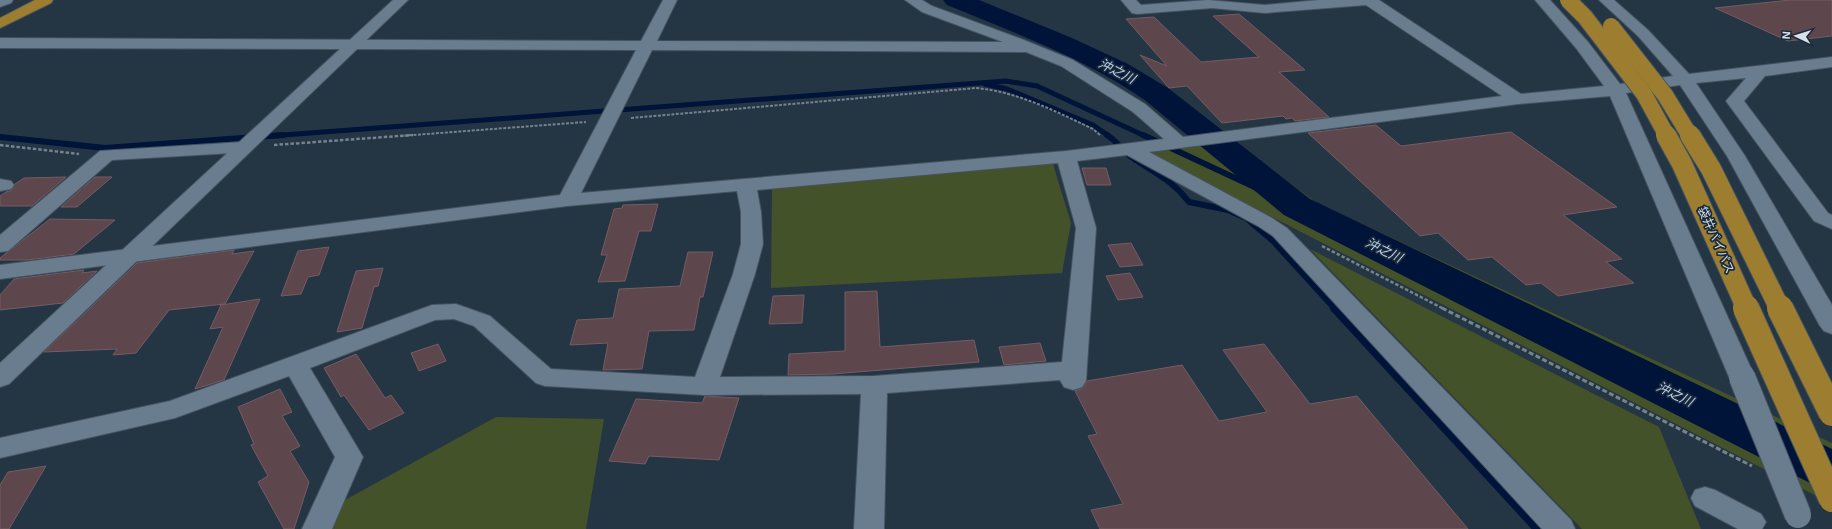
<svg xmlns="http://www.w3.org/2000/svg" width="1832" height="529" viewBox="0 0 1832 529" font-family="Helvetica,'Noto Sans JP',sans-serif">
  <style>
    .green { fill: #445229 }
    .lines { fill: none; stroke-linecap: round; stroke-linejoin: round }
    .stream-far2 { stroke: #001339; stroke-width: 5 }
    .stream-far1 { stroke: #001339; stroke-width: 6 }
    .stream { stroke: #001339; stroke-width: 8 }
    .river { fill: #001339; fill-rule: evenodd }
    .building { fill: #5e464d; stroke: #755c64 }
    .street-casing { stroke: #455360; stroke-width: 2 }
    .secondary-casing { stroke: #455360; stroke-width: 2 }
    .highway-casing { stroke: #455360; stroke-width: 2 }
    .path-far2 { stroke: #75838f; stroke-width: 2; stroke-dasharray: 3 1.5; stroke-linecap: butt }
    .path-far1 { stroke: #75838f; stroke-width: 2.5; stroke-dasharray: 3.5 2; stroke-linecap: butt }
    .path { stroke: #75838f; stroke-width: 3; stroke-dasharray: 5 2.5; stroke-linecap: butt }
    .street { fill: #6a7d8f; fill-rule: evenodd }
    .secondary { fill: #6a7d8f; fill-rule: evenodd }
    .highway { fill: #9d7e30; fill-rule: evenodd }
    .street-bridge-casing { stroke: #455360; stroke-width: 28; stroke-linecap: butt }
    .highway-bridge-far2-casing { stroke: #455360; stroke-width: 18; stroke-linecap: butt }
    .highway-bridge-far1-casing { stroke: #455360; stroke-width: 22; stroke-linecap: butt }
    .highway-bridge-casing { stroke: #455360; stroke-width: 28; stroke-linecap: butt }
    .street-bridge { stroke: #6a7d8f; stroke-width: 26 }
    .highway-bridge-far2 { stroke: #9d7e30; stroke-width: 16 }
    .highway-bridge-far1 { stroke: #9d7e30; stroke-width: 20 }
    .highway-bridge { stroke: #9d7e30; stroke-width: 26 }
    .labels { text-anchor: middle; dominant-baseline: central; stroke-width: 3.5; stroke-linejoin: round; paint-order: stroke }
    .street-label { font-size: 12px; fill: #d7e1eb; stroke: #1a2a39 }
    .water-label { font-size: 13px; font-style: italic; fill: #b9cff0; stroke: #1a2a39 }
  </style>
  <rect width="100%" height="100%" fill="#243543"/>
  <g class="green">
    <path d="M1233 142 1317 203 1832 443V504L1143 151Z"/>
    <path d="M1053 164 1071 223 1062 273 771 288 772 189Z"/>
    <path d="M1310 249 1659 427 1701 529H1582Z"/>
    <path d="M496 417 604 419 586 529H324L325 511Z"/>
  </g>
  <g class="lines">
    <g class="stream-far2">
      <path d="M985 84 1007 89 1093 125 1109 136"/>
      <path d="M270 136 1006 81 1037 86 1145 136"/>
    </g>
    <g class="stream-far1">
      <path d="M1107 135C1117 141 1123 152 1133 158 1155 173 1172 180 1189 202L1228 210 1246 218 1273 241 1335 309"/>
      <path d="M1143 135 1297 207"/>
      <path d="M0 137 105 148 283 135"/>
    </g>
    <path class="stream" d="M1334 308 1537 529"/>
    <path class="river" d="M943 0H979L1072 38 1128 64 1168 88 1310 199 1832 449V491L1814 485 1284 215 1146 101C1088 59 1012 32 947 5Z"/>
  </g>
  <g class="building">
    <path d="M1790 0H1832V36L1788 41 1715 8Z"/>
    <path d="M1239 14 1305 70 1279 72 1329 117 1295 121 1292 118 1286 119 1283 116 1222 123 1187 86 1169 88 1140 55 1167 66 1126 19 1154 17 1201 62 1259 57 1213 16Z"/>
    <path d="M1376 125 1401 146 1511 132 1617 207 1563 215 1622 259 1606 262 1634 283 1558 296 1541 283 1526 285 1492 257 1468 260 1438 233 1420 236 1308 133Z"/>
    <path d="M1082 168H1106L1111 185H1087Z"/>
    <path d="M66 177 32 206H0V196L6 192 12 190 15 184 24 178Z"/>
    <path d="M95 177H112L77 207H61Z"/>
    <path d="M658 204 651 231H639L625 281 598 282 607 255H601L614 209 622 208 623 205Z"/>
    <path d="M50 219 115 220 74 254 28 260H0V258Z"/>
    <path d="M1131 243 1143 265 1120 267 1108 245Z"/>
    <path d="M329 247 319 275 308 277 301 294 281 296 298 251Z"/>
    <path d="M234 250 232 254 254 251 225 304 169 310 136 353 113 355 117 349 44 352 137 263Z"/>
    <path d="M688 252H713L703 297H700L694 330 649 331 642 369 603 370 608 343 570 345 577 320 613 318 619 289 680 286Z"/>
    <path d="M383 268 378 286 374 287 362 328 337 332 356 271Z"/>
    <path d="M84 270 82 273 97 271 63 303 0 310V295L14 279Z"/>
    <path d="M1130 273 1143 297 1118 300 1106 276Z"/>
    <path d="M877 291 880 347 974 340 979 362 833 374 788 375 789 354 845 351V292Z"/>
    <path d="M804 295 802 323 769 324 773 296Z"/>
    <path d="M260 299 224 380 195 389 223 327 210 329 221 305Z"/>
    <path d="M1040 343 1046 361 1004 365 999 347Z"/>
    <path d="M438 344 446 361 419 371 411 353Z"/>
    <path d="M1264 344 1310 404 1357 396 1468 529H1100L1091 510 1123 504 1088 436 1097 434 1075 391 1083 388 1087 381 1182 365 1219 421 1267 412 1223 350Z"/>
    <path d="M356 354 385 398 391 395 404 413 369 430 344 395 341 397 324 368Z"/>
    <path d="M280 389 292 412 282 416 300 446 290 451 309 482 294 529H284L258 482 268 476 251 445 254 444 238 407Z"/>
    <path d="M705 396 739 398 719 460 649 456 645 464 609 461 636 399 702 403Z"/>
    <path d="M46 466 9 529H0V485L8 472Z"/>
  </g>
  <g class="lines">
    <g class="street-casing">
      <g id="street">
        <path d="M0 0H13L11 3 0 7Z"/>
        <path d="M663 0H677L657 41 1003 42 922 12 905 0H922L932 6 1024 40 1073 60 1145 104 1183 137 1502 96 1366 5 1265 13 1212 8 1137 14 1132 13 1121 0H1136L1141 5 1208 0 1265 5 1319 0H1379L1521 94 1604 86 1576 48 1535 0H1550L1588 42 1620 84 1673 76 1638 36 1599 0H1614L1648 30 1689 74 1832 57V67L1765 76 1744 101 1828 213 1832 215V229L1814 221 1726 101 1746 78 1696 83 1745 156 1832 305V334L1824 331 1820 326 1727 156 1680 85 1626 93 1755 377 1751 383 1742 386 1733 383 1729 377 1610 96 1518 104 1149 152 1272 218 1287 228 1571 520 1575 529H1542L1273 236 1258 226 1127 155 1077 161 1096 228 1086 381 1082 387 1073 390 1064 387 1060 380 887 393 884 529H854L861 394 704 395 545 386 536 383 474 326 454 319 435 320 310 368 363 457 332 529H302L335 457 289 376 175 418 0 458V438L170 401 432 305 456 304 490 316 551 369 695 377 733 274 741 244V212L737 191 567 206 0 279V265L560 195 636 50 0 48V38L641 41ZM652 50 1026 52 1061 66 1133 112 1164 139 1066 151 581 193ZM1058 163 1076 228 1062 362 874 376 720 377 755 274 763 244 761 212 757 190Z"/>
        <path d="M243 142 250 144 252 148 250 152 112 160 8 251 0 252V235L100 151Z"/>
        <path d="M0 179 11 181 14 185 11 189 0 191Z"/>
        <path d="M1705 487 1715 490 1761 514 1766 522 1762 529H1738L1695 506 1691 498 1695 490Z"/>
      </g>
    </g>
    <g class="secondary-casing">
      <path id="secondary" d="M393 0H408L9 384 0 387V363Z"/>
    </g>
    <g class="highway-casing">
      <path id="highway" d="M35 0H53L51 3 0 28V18Z"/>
    </g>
    <g class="path-far2">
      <path d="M631 118 976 88C1018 92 1055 111 1093 129L1100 135"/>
      <path d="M400 136 586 122"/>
    </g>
    <g class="path-far1">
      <path d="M0 145 79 154"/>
      <path d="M274 145 413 135"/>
      <path d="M1322 246 1444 309"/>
    </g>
    <path class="path" d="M1442 308 1752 466"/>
    <use href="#street" class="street"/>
    <use href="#secondary" class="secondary"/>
    <use href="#highway" class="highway"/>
    <g class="street-bridge-casing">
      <path id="street-bridge" d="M1742 377 1798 515"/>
    </g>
    <g class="highway-bridge-far2-casing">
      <g id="highway-bridge-far2">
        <path d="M1568 0 1585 17 1644 94 1667 136"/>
        <path d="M1611 26 1665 95 1690 136"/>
      </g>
    </g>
    <g class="highway-bridge-far1-casing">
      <g id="highway-bridge-far1">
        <path d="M1666 135 1682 164 1747 309"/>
        <path d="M1690 135 1711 169 1780 309"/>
      </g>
    </g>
    <g class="highway-bridge-casing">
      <g id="highway-bridge">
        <path d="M1746 308 1832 499"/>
        <path d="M1780 308 1832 413"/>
      </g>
    </g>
    <use href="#street-bridge" class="street-bridge"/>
    <use href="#highway-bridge-far2" class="highway-bridge-far2"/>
    <use href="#highway-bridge-far1" class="highway-bridge-far1"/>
    <use href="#highway-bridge" class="highway-bridge"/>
  </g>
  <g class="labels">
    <g class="street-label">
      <text transform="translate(1716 240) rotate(66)">袋井バイパス</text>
    </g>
    <g class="water-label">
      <text transform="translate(1117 71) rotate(27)">沖之川</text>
      <text transform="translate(1384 250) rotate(26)">沖之川</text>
      <text transform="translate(1675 394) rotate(26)">沖之川</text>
    </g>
  </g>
  <g transform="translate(1796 36) rotate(274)" stroke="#1a2a39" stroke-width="3" paint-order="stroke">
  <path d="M0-3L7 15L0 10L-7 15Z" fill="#d7e1eb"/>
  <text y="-6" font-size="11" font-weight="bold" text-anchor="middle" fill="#d7e1eb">N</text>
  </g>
</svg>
